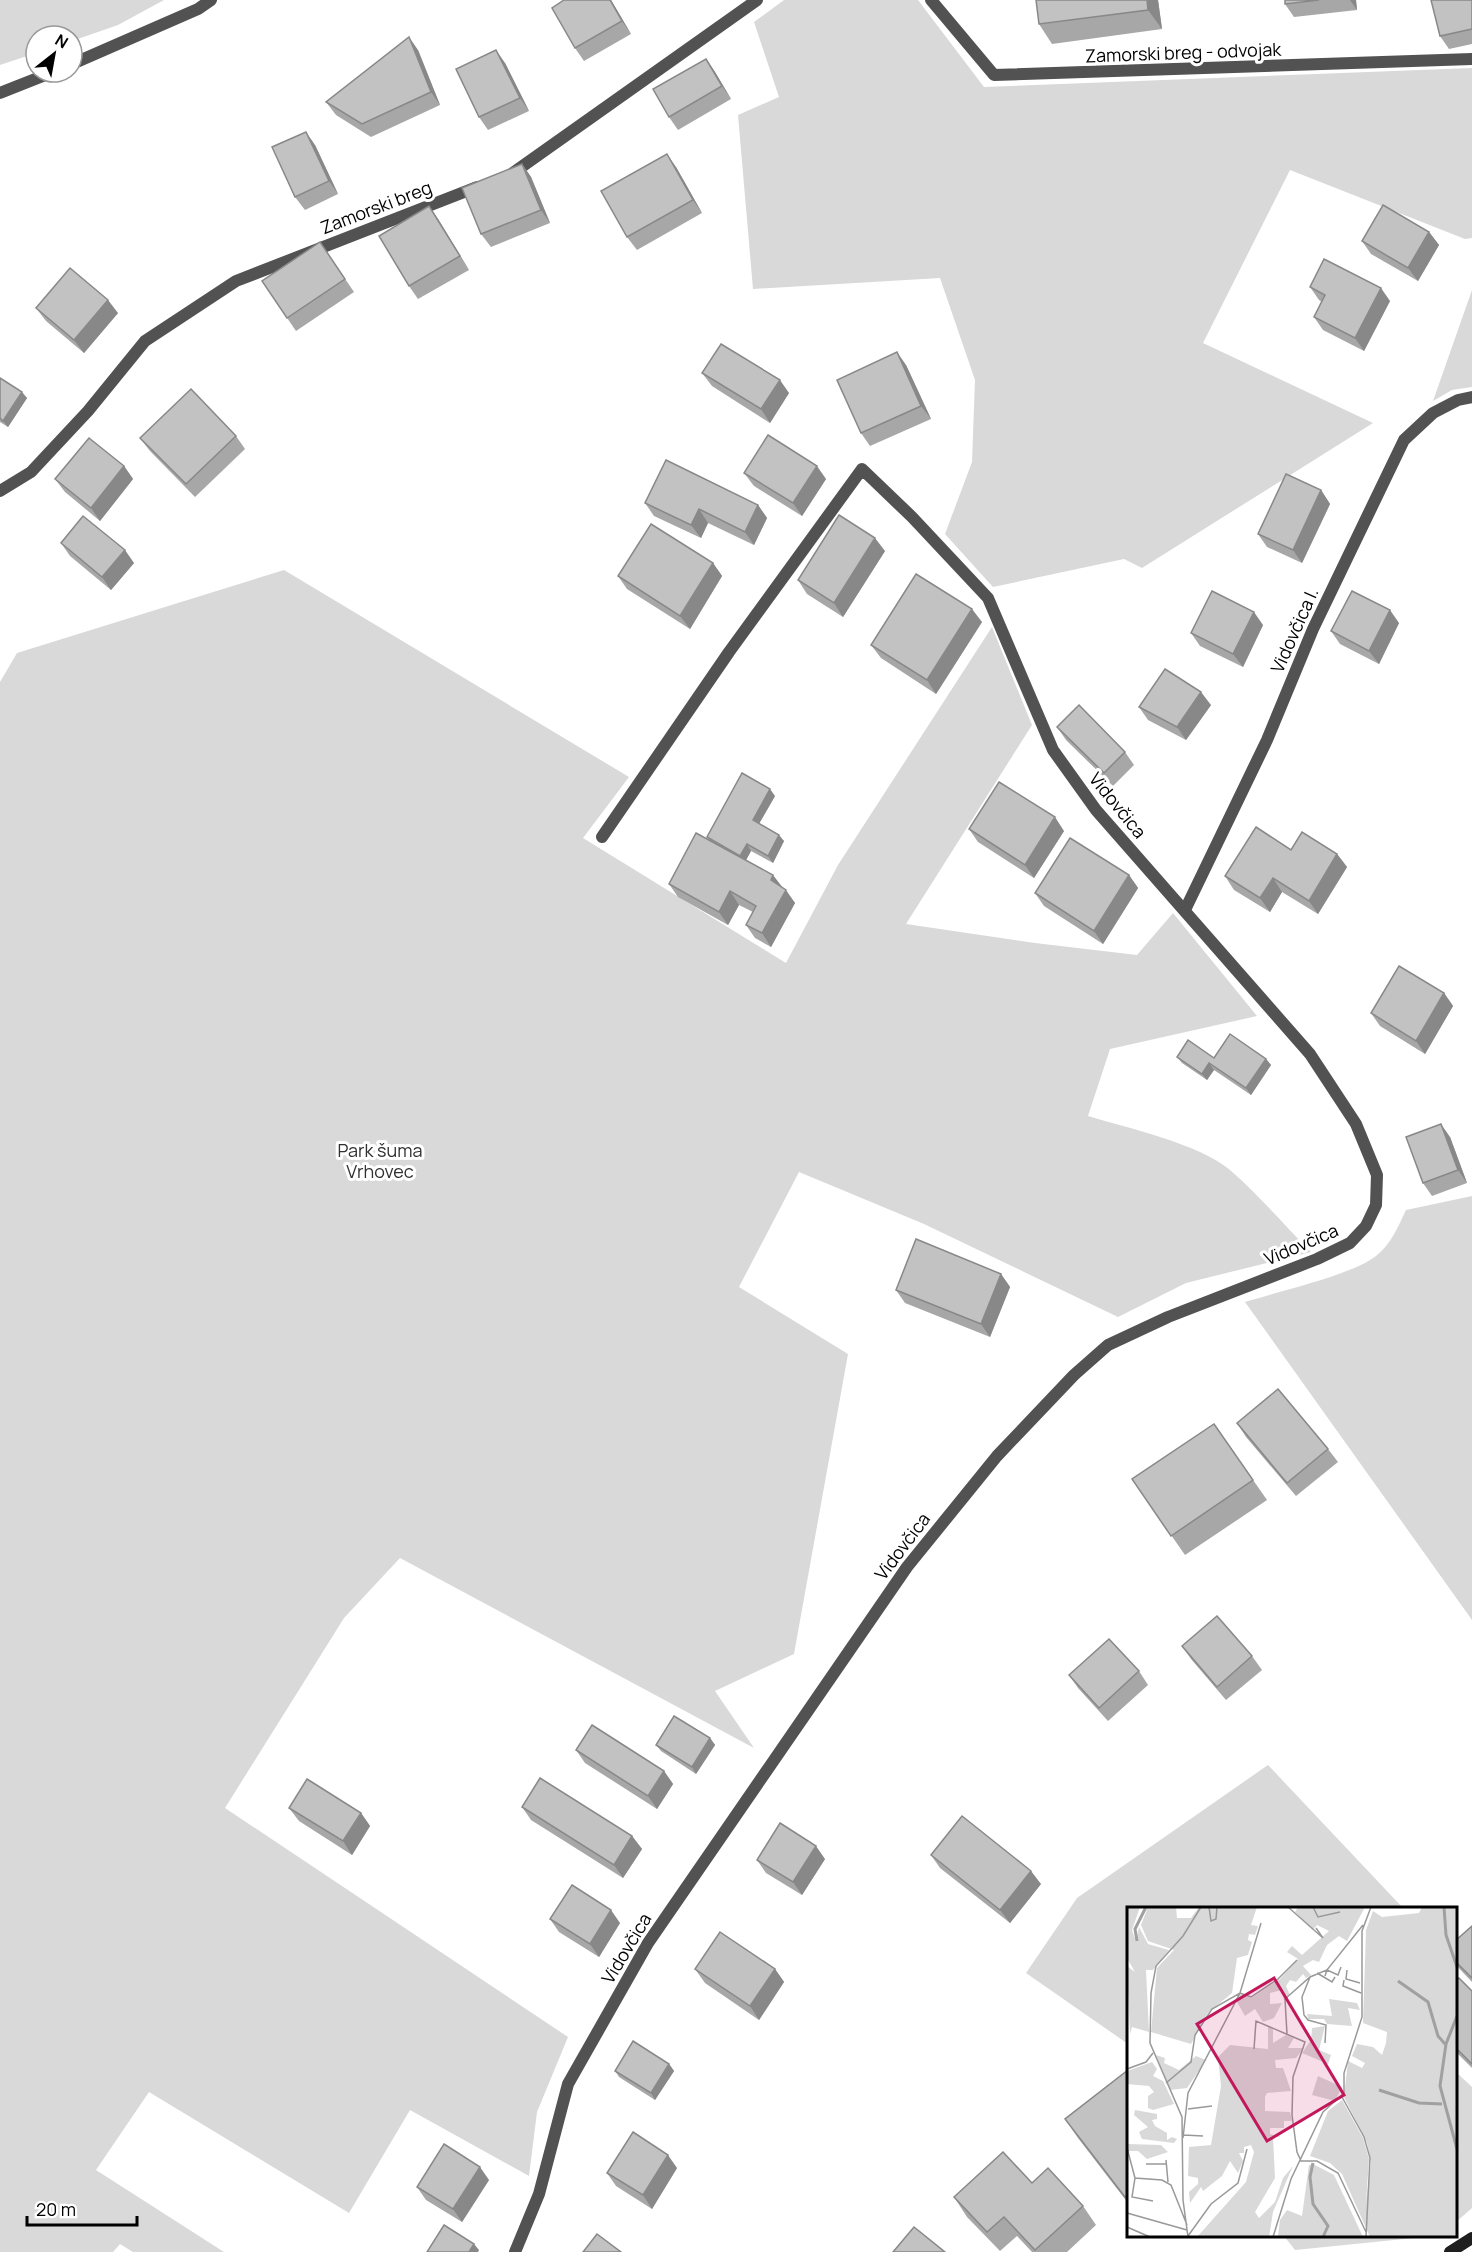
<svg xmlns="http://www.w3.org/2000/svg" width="1472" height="2252" viewBox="0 0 1472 2252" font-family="Manrope,sans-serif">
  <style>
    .green { fill: #d9d9d9 }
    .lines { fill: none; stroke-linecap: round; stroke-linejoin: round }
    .street { stroke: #525252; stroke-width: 12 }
    .secondary { stroke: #1f1f1f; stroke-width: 12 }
    .wall { fill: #a7a7a7 }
    .shaded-wall { fill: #888 }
    .building { fill: #c2c2c2; stroke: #888; stroke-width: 1.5 }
    .labels { text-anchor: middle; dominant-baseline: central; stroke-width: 6; stroke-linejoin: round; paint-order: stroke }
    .street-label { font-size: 18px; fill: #000; stroke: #fff }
    .park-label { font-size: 18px; fill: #303030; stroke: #fff }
    .inset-river { fill: none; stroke: #a0a0a0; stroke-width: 3 }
    .inset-road { fill: none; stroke: #999; stroke-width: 1.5 }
    .view { fill: #c2185b; fill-opacity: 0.15; stroke: #c2185b; stroke-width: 3 }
    .inset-edge { fill: none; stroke: #000; stroke-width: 3 }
  </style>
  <rect width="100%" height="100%" fill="#fff"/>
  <g class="green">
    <path d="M0 0H164L118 25 72 41V36H36V53L0 65Z"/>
    <path d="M784 0H918L984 87 1472 68V238L1465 239 1290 170 1203 343 1373 423 1142 568 1124 559 993 587 945 534 972 462 975 380 940 278 753 289 738 115 779 97 754 22Z"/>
    <path d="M1472 290V387L1452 390 1433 401Z"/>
    <path d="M284 570 629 777 583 838 786 963 838 865 992 627 1032 725 906 924 1035 943 1137 955 1173 913 1257 1016 1110 1049 1088 1116C1127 1128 1200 1144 1230 1170 1259 1195 1284 1225 1311 1252L1186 1283 1118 1317 924 1224 799 1172 739 1287 848 1354 794 1654 715 1691 754 1748 400 1558 344 1618 225 1808 568 2037 537 2112 529 2176 410 2110 349 2213 149 2092 96 2170 224 2252H133L120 2244 113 2252H0V682L17 653Z"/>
    <path d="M1472 1196V1620L1245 1302C1276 1292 1352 1275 1376 1256 1391 1244 1398 1227 1406 1210Z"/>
    <path d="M1268 1765 1403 1908H1128V2044L1026 1973 1077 1898Z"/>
    <path d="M1456 2072 1472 2087V2208L1456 2222Z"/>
    <path d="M1284 2236H1434L1295 2250Z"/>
  </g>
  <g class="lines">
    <g class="street">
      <path d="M931 0 994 75 1472 59"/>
      <path d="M72 64 198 9 211 0"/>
      <path d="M0 93 53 72"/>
      <path d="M510 175 757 0"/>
      <path d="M0 491 31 472 88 411 145 341 236 281 477 187"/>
      <path d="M1185 910 1267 740 1313 629 1404 440 1433 413 1458 400 1472 397"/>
      <path d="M515 2252 539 2194 568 2084 648 1943 907 1567 997 1456 1074 1375 1108 1345 1168 1317 1317 1259 1350 1243 1366 1226 1376 1205 1377 1175 1356 1124 1310 1054 1096 810 1053 750 988 598 912 517 862 469 729 652 602 837"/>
    </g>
    <path class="secondary" d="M1450 2252 1472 2238"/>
  </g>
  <g class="wall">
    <path d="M564 0H611L631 34 584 61 575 48Z"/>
    <path d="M1158 0 1162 29 1052 44 1039 24Z"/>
    <path d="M1285 0H1356L1357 10 1294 17 1285 4Z"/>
    <path d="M1472 0V44L1449 49 1440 36Z"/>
    <path d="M418 50 440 105 371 137 336 115 326 102Z"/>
    <path d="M706 59 715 72 731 99 678 130 669 117Z"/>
    <path d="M505 63 529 111 488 130 479 117Z"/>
    <path d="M315 145 338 194 305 210 295 197Z"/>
    <path d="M522 164 531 177 550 223 491 247 481 234Z"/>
    <path d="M676 167 702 213 637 250 627 237Z"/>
    <path d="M438 219 469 270 418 299 409 286Z"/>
    <path d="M1429 232 1439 245 1418 281 1371 254 1362 241Z"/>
    <path d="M320 242 354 292 296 331 262 281Z"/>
    <path d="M1310 287 1390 301 1364 351 1323 330 1314 317 1322 302 1319 300Z"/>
    <path d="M36 308 118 313 84 353 46 321Z"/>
    <path d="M906 365 931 419 870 446 861 433Z"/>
    <path d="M702 373 789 393 770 423 712 386Z"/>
    <path d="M0 378 27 398 8 427 0 422Z"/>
    <path d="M236 436 245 449 195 497 150 451 140 438Z"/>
    <path d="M124 466 133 479 100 521 65 492 55 479Z"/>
    <path d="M744 473 826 479 802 516 754 486Z"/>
    <path d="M1321 490 1330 504 1302 563 1267 547 1258 534Z"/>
    <path d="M645 503 758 505 767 518 754 545 708 523 701 538 654 516Z"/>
    <path d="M61 543 134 563 111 590 70 556Z"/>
    <path d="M885 551 843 617 807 594 798 580Z"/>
    <path d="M713 563 722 576 690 629 627 589 618 576Z"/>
    <path d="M982 622 936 694 881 658 871 645Z"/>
    <path d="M1399 623 1379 664 1340 644 1331 631Z"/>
    <path d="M1263 625 1243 667 1200 646 1191 633Z"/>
    <path d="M1211 705 1186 740 1148 720 1139 707Z"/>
    <path d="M1057 727 1125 752 1134 765 1113 786 1066 740Z"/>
    <path d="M775 796 759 824 784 841 773 863 751 851 746 860 781 887 795 903 771 947 755 938 746 925 753 912 739 905 728 925 678 897 669 884 710 841 707 837Z"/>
    <path d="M969 829 1064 831 1034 878 978 842Z"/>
    <path d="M1291 850 1337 854 1347 867 1318 914 1282 892 1270 912 1234 890 1225 876Z"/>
    <path d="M1129 875 1138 888 1103 944 1044 906 1035 893Z"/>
    <path d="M1444 993 1453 1006 1425 1054 1380 1026 1371 1013Z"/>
    <path d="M1177 1057 1266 1059 1271 1065 1251 1095 1214 1070 1207 1080 1182 1063Z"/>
    <path d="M1450 1137 1467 1183 1432 1196 1423 1183Z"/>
    <path d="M1001 1274 1010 1287 990 1337 905 1303 896 1290Z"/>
    <path d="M1237 1423 1328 1449 1338 1462 1296 1496 1246 1437Z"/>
    <path d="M1214 1424 1267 1500 1185 1555 1132 1479Z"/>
    <path d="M1182 1646 1252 1656 1262 1670 1226 1700 1191 1659Z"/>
    <path d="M1139 1671 1148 1685 1108 1721 1078 1688 1069 1675Z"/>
    <path d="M710 1738 715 1745 696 1774 661 1751 656 1745Z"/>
    <path d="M576 1750 664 1771 673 1784 657 1809 585 1763Z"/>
    <path d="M522 1807 632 1836 642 1849 623 1878 531 1820Z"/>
    <path d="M289 1808 361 1813 370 1826 352 1855 299 1821Z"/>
    <path d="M931 1855 1041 1884 1010 1923 940 1868Z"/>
    <path d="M825 1859 802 1895 766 1873 757 1860Z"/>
    <path d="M550 1919 620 1923 599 1957 559 1932Z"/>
    <path d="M1472 1926V1982L1455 1964V1941Z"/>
    <path d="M695 1969H775L784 1982 759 2020 705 1983Z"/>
    <path d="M1455 1982 1472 1991V2068L1455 2051Z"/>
    <path d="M669 2064 674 2071 655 2100 619 2077 615 2071Z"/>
    <path d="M1128 2070V2203L1078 2138 1065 2119Z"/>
    <path d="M677 2168 652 2209 616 2186 607 2173Z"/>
    <path d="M489 2180 462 2222 426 2200 417 2187Z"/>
    <path d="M1032 2183 1083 2206 1096 2225 1067 2252H1032L1017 2236 1000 2251 967 2217 954 2197Z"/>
  </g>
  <g class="shaded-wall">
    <path d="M610 0H611L631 34 622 21Z"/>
    <path d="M1147 0H1158L1162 29 1148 10Z"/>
    <path d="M1350 0H1356L1357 10Z"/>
    <path d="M409 37 418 50 440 105 431 92Z"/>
    <path d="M496 50 505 63 529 111 520 98Z"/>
    <path d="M706 59 715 72 731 99 722 86Z"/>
    <path d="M306 132 315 145 338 194 329 181Z"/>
    <path d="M667 154 676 167 702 213 693 200Z"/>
    <path d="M522 164 531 177 550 223 541 210Z"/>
    <path d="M429 206 438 219 469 270 460 256Z"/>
    <path d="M1429 232 1439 245 1418 281 1408 268Z"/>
    <path d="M1381 288 1390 301 1364 351 1355 338Z"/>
    <path d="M108 300 118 313 84 353 74 340Z"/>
    <path d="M897 352 906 365 931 419 921 406Z"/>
    <path d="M780 380 789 393 770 423 761 409Z"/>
    <path d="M22 392 27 398 8 427 3 421Z"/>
    <path d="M124 466 133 479 100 521 91 508Z"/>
    <path d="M817 466 826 479 802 516 793 503Z"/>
    <path d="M1321 490 1330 504 1302 563 1293 550Z"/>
    <path d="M758 505 767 518 754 545 745 532Z"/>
    <path d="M699 509 708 523 701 538 691 525Z"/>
    <path d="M875 538 885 551 843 617 834 603Z"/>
    <path d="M125 550 134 563 111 590 102 577Z"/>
    <path d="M713 563 722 576 690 629 680 616Z"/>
    <path d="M972 609 982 622 936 694 927 680Z"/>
    <path d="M1390 610 1399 623 1379 664 1369 651Z"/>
    <path d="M1254 612 1263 625 1243 667 1233 654Z"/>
    <path d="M1201 692 1211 705 1186 740 1177 727Z"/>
    <path d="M770 789 775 796 757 827 753 820Z"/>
    <path d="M1055 817 1064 831 1034 878 1025 865Z"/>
    <path d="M779 835 784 841 773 863 768 856Z"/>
    <path d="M747 844 751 851 745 862 740 856Z"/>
    <path d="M1337 854 1347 867 1318 914 1309 901Z"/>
    <path d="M773 875 783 888 771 880Z"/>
    <path d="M1129 875 1138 888 1103 944 1094 931Z"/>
    <path d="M1273 878 1282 892 1270 912 1260 898Z"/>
    <path d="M786 890 795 903 771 947 762 933Z"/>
    <path d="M730 891 739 905 728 925 719 912Z"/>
    <path d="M1444 993 1453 1006 1425 1054 1416 1041Z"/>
    <path d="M1266 1059 1271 1065 1251 1095 1246 1088Z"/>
    <path d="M1209 1063 1214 1070 1207 1080 1202 1074Z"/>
    <path d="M1441 1124 1450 1137 1467 1183 1458 1170Z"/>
    <path d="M1001 1274 1010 1287 990 1337 981 1324Z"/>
    <path d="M710 1738 715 1745 696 1774 692 1767Z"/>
    <path d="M664 1771 673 1784 657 1809 648 1796Z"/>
    <path d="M361 1813 370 1826 352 1855 343 1841Z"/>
    <path d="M632 1836 642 1849 623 1878 614 1865Z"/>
    <path d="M816 1846 825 1859 802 1895 793 1882Z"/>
    <path d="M1031 1871 1041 1884 1010 1923 1000 1910Z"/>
    <path d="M611 1910 620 1923 599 1957 590 1944Z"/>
    <path d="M775 1969 784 1982 759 2020 750 2006Z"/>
    <path d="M669 2064 674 2071 655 2100 651 2093Z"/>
    <path d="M668 2155 677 2168 652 2209 643 2195Z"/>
    <path d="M480 2167 489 2180 462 2222 453 2209Z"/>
    <path d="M474 2244 479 2250 478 2252H469Z"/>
  </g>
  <g class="building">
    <path d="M564 0H610L622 21 575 48 552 8Z"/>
    <path d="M1036 0H1147L1148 10 1039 24Z"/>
    <path d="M1285 0H1319L1285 4Z"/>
    <path d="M1431 0H1472V29L1440 36Z"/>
    <path d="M409 37 431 92 362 124 326 102Z"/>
    <path d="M496 50 520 98 479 117 456 69Z"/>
    <path d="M706 59 722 86 669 117 653 89Z"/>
    <path d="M306 132 329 181 295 197 272 147Z"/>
    <path d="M667 154 693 200 627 237 601 191Z"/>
    <path d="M522 164 541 210 481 234 462 188Z"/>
    <path d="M1383 205 1429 232 1408 268 1362 241Z"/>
    <path d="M429 206 460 256 409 286 379 236Z"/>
    <path d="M320 242 345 279 287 318 262 281Z"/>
    <path d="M1324 259 1381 288 1355 338 1314 317 1325 295 1310 287Z"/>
    <path d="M70 268 108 300 74 340 36 308Z"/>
    <path d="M721 344 780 380 761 409 702 373Z"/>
    <path d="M897 352 921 406 861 433 837 380Z"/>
    <path d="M0 378 22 392 3 421 0 418Z"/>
    <path d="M191 389 236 436 186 484 140 438Z"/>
    <path d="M768 435 817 466 793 503 744 473Z"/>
    <path d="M89 438 124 466 91 508 55 479Z"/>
    <path d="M666 460 758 505 745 532 699 509 691 525 645 503Z"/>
    <path d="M1286 474 1321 490 1293 550 1258 534Z"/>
    <path d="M839 515 875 538 834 603 798 580Z"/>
    <path d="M83 516 125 550 102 577 61 543Z"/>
    <path d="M651 524 713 563 680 616 618 576Z"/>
    <path d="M916 574 972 609 927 680 871 645Z"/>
    <path d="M1212 591 1254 612 1233 654 1191 633Z"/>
    <path d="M1352 591 1390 610 1369 651 1331 631Z"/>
    <path d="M1165 669 1201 692 1177 727 1139 707Z"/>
    <path d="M1079 705 1125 752 1104 773 1057 727Z"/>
    <path d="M742 773 770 789 753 820 779 835 768 856 747 844 740 856 707 837Z"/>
    <path d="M999 782 1055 817 1025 865 969 829Z"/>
    <path d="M1256 827 1291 850 1302 832 1337 854 1309 901 1273 878 1260 898 1225 876Z"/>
    <path d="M696 833 773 875 771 880 786 890 762 933 746 925 756 906 730 891 719 912 669 884Z"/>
    <path d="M1070 838 1129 875 1094 931 1035 893Z"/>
    <path d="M1399 966 1444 993 1416 1041 1371 1013Z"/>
    <path d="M1230 1034 1266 1059 1246 1088 1209 1063 1202 1074 1177 1057 1188 1040 1214 1058Z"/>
    <path d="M1441 1124 1458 1170 1423 1183 1406 1137Z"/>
    <path d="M916 1239 1001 1274 981 1324 896 1290Z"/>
    <path d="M1278 1389 1328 1449 1287 1483 1237 1423Z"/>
    <path d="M1214 1424 1253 1480 1171 1536 1132 1479Z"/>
    <path d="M1217 1616 1252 1656 1217 1687 1182 1646Z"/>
    <path d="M1109 1639 1139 1671 1099 1708 1069 1675Z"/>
    <path d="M674 1716 710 1738 692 1767 656 1745Z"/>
    <path d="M592 1725 664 1771 648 1796 576 1750Z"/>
    <path d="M540 1778 632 1836 614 1865 522 1807Z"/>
    <path d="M307 1779 361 1813 343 1841 289 1808Z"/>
    <path d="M962 1816 1031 1871 1000 1910 931 1855Z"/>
    <path d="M780 1823 816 1846 793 1882 757 1860Z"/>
    <path d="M572 1885 611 1910 590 1944 550 1919Z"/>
    <path d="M1472 1926V1978L1455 1961V1941Z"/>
    <path d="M720 1932 775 1969 750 2006 695 1969Z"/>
    <path d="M1459 1978 1472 1991V2064L1455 2047V1982Z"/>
    <path d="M633 2041 669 2064 651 2093 615 2071Z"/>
    <path d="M1128 2070V2195L1125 2197 1065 2119Z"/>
    <path d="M633 2132 668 2155 643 2195 607 2173Z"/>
    <path d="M444 2144 480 2167 453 2209 417 2187Z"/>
    <path d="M1003 2152 1032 2183 1048 2168 1083 2206 1035 2250 1004 2217 987 2232 954 2197Z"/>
    <path d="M444 2225 474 2244 469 2252H427Z"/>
    <path d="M914 2227 945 2252H893Z"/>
    <path d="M597 2234 621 2252H583Z"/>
  </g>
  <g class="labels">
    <g class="street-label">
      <text transform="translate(1183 52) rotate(-2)">Zamorski breg - odvojak</text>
      <text transform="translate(376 207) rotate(-21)">Zamorski breg</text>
      <text transform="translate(1294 630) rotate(-66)">Vidovčica I.</text>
      <text transform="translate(1118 805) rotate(51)">Vidovčica</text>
      <text transform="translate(1301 1244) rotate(-23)">Vidovčica</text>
      <text transform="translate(902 1546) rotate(-53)">Vidovčica</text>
      <text transform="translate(626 1948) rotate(-59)">Vidovčica</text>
    </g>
    <g class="park-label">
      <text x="380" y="1150">Park šuma<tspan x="380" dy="21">Vrhovec</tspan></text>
    </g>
  </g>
  <g transform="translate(1127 1907)">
    <rect width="330" height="330" fill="#fff"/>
    <path d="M0 0H13L5 23 9 35 12 20 21 37 42 43 26 63H19L22 125 5 120 3 127 0 59 8 65 0 51ZM21 0H49L50 11H64L72 0H130L124 18 131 19 128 28 122 27 121 33 125 35 121 48 110 51 105 86 81 106 64 137 24 125 30 61 47 43 21 34 14 18ZM171 0H238L220 34 212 29 200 38 192 55 186 53 176 59 184 68 179 71 176 67 169 75 163 73 159 79 163 88 157 93 155 83 143 86V97L155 96 147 111 136 115 128 102 118 109 110 95 113 87 124 91 153 72 171 52 160 45 165 39 175 48 202 24 190 18 186 23 168 5ZM295 0H330V330H243L215 267 203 256 183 249 201 204 215 193 236 231 242 252 239 296 244 256 240 236 217 190 221 154 235 161 238 156 225 149 230 137 246 140 255 148 259 136 260 125 236 116 239 23 246 4 255 10 292 6ZM202 92 230 96 233 103 221 101 225 119 200 117 197 112H181L180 107 205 109ZM141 119 146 122V136L159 128 167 131 161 141H177L169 151 148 153 149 161H156L164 184 140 186 138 190V204L163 205 165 214H157V221H143V227L154 230H146L148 271 128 305 132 311 148 295 156 271 166 259 146 305 142 330H70L119 275 127 245 124 238 117 240V246H112L116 254 111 266 103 254 95 269 76 284 74 280 63 296 62 285 71 277V271L61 269 62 240 84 238 94 179 91 150 103 138 141 142ZM198 119 192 143 204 148 201 157 175 146 184 133 185 121ZM29 148 38 151 37 156 52 163 69 149 79 153 60 181 43 183ZM25 155 30 162 26 169 36 174 47 197 26 203 21 201V189L27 185 22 179 0 177V164ZM191 169 215 180 208 194 185 188ZM8 203 30 207V212L25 213 28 219 40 226V233L45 230 50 232 47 236 15 232 12 225 21 220 7 208ZM0 237 34 238 41 245 20 252 11 244H2L0 250ZM186 257 207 268 236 330H151L153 313 160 303 175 309 182 258Z" fill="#d9d9d9"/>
    <path class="inset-river" d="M317 0 319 28 330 60M10 34 8 22 19 0M271 74 301 95 311 129 318 137M330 109 319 137 313 179 330 242M252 183 292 196 315 197M186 256 183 270 186 297 201 319 196 330"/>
    <path class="inset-road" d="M82 0 84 14 89 12 90 0M161 0 196 31 189 21M186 0 191 10 213 5M220 63 219 72 233 76M190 66 205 75 208 70M198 69 200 63 211 68 214 60M183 70 175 90 177 108 181 113 199 118 198 136M217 73 216 79 234 86M160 127 158 92 183 70 200 63 236 18M127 142 129 114 178 135 166 170 165 208 170 245 174 254H190L211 266 239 325M0 162 19 155 26 146M39 176 64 155 68 128 85 102 113 86 124 90 151 72 170 53M215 190 237 230 243 251 239 330M61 202 85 199M57 228 76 229M56 231 61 186 113 86 134 16M0 241 8 271 35 273 44 278 60 318M39 253 41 275M19 257H39M8 271 5 290 26 294M0 306 60 323M0 320 23 330M61 329 84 297 111 276 120 242M61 330 56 293 55 210 23 136 24 86 29 59 56 29 74 0M146 330 164 272 196 205 217 186V166L235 110V24L244 0"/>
    <path class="view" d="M147 71 217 188 140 234 70 117Z"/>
    <rect width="330" height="330" class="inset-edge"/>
  </g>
  <g transform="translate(54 54) rotate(31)"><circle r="28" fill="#ffffff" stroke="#999999" stroke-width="1.5"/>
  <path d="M0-4.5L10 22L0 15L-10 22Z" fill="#000000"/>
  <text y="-9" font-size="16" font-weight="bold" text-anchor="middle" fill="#000000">N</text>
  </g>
  <path d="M27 2216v9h110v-9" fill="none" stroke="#000000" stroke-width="3"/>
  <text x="36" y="2216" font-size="18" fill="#000000" stroke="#ffffff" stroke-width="4.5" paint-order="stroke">20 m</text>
</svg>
